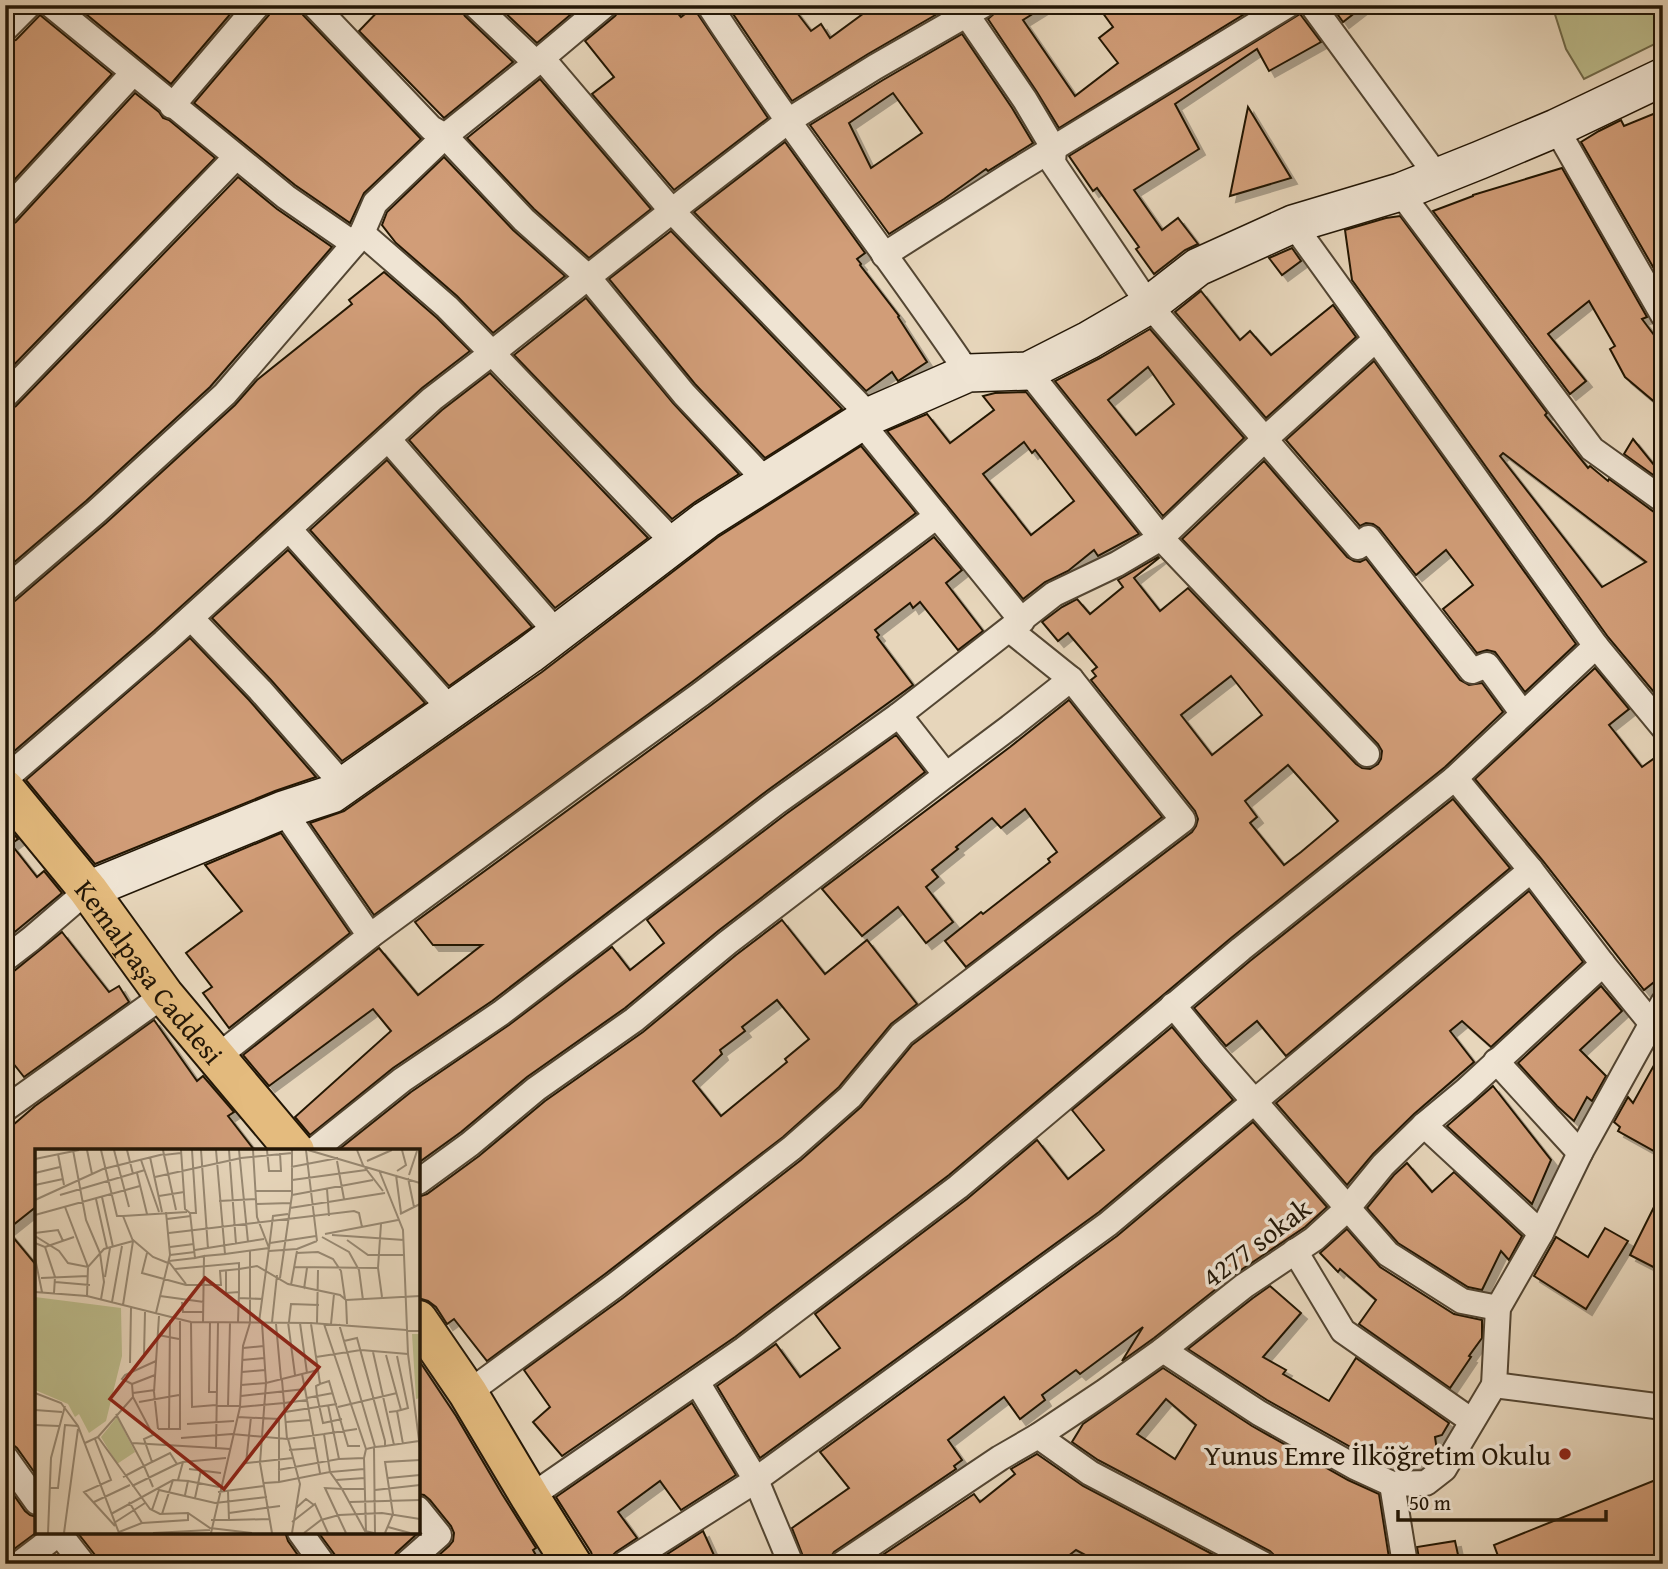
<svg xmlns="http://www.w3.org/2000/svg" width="1668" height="1569" viewBox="0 0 1668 1569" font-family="'Gentium Book Plus',serif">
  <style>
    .green { fill: #bcbc8c; stroke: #6f6949; stroke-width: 2 }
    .building { fill: #d19d78; stroke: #221606; stroke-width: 2; fill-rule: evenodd; filter: url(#shadow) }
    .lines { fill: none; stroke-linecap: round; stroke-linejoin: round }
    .street-casing { stroke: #534633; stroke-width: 28 }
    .secondary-casing { stroke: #221606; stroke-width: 40 }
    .primary-casing { stroke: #221606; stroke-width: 42 }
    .street { stroke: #efe4d3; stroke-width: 24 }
    .secondary { stroke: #efe4d3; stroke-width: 37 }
    .primary { stroke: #e4bb7e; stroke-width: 38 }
    .poi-dot { fill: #8f2418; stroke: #efe4d3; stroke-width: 2.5 }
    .labels { text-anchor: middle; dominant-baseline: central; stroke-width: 7; stroke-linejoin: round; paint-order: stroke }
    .street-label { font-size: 28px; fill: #221606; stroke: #efe4d3 }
    .poi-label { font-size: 28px; fill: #221606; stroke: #efe4d3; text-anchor: end }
    .inset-road { fill: none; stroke: #988973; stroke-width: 2 }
    .view { fill: #8f2418; fill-opacity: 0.15; stroke: #8f2418; stroke-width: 3.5 }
    .inset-edge { fill: none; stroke: #221606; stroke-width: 3.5 }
  </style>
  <defs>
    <filter id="shadow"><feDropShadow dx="6" dy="6" stdDeviation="0" flood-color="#0004"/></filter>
  </defs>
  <rect width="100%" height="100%" fill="#e7d6bb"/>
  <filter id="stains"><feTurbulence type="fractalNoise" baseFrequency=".00286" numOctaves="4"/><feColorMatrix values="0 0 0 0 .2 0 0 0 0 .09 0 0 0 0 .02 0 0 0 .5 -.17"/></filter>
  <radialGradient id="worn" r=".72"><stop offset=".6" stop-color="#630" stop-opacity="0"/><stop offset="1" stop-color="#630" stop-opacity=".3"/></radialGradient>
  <path class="green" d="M1552 5H1663V40L1584 79 1566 49Z"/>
  <g class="building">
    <path d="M75 5H238L171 84Z"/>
    <path d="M273 5H300L303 15 421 139 364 193 350 223 295 185 194 103 269 15Z"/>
    <path d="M384 5H461V10L465 16 513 62 444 118 359 31Z"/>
    <path d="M497 5H582L537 43Z"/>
    <path d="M619 5H671L681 17 694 7 697 13 768 118 674 190 592 94 614 77 585 41 615 16 619 11Z"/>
    <path d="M727 5H791L811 31 821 24 830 38 875 5H941L944 10 868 54 792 101Z"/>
    <path d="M998 5H1047L1023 20 1075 96 1118 63 1099 38 1113 27 1097 5H1259L1059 128 1037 92 988 19 995 13Z"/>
    <path d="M1331 5H1365L1343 22Z"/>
    <path d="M1300 14 1321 42 1269 71 1257 49 1175 104 1199 149 1134 190 1162 230 1178 218 1198 244 1185 250 1154 274 1136 249 1139 247 1097 188 1093 191 1069 156Z"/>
    <path d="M40 15 112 74 5 190V44L16 40Z"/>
    <path d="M962 34 1012 108 1033 143 988 171 986 169 944 199 889 234 810 125 883 80ZM893 93 922 133 871 168 849 123Z"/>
    <path d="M540 79 651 209 589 258 534 209 467 138Z"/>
    <path d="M135 93 159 112 163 118 169 120 215 158 5 374V226H10L16 222Z"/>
    <path d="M1248 107 1291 178 1230 196Z"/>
    <path d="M1663 110V277L1660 279 1581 142 1599 131 1621 120 1624 126Z"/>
    <path d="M785 142 865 253 857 259 861 264 860 265 899 316 898 317 927 362 898 381 892 372 866 391 694 212Z"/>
    <path d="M444 157 513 230 565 276 493 333 457 296 396 243 382 225 387 212Z"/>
    <path d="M1562 168 1647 317 1642 319 1663 347V409L1625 377 1610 349 1615 346 1589 301 1548 334 1586 381 1570 394 1433 211 1473 196V195Z"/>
    <path d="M238 177 277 209 332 247 210 387 86 501 5 570V410H10L16 406Z"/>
    <path d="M1400 216 1547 413 1545 415 1588 468 1590 466 1608 481 1609 479 1654 512 1663 515V703L1608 637 1352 280 1345 230 1386 218ZM1503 453 1646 562 1602 587 1500 456Z"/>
    <path d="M671 231 842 409 765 458 695 384 609 279Z"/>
    <path d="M1292 248 1301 261 1282 275 1269 258Z"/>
    <path d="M384 272 437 318 470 351 422 388 154 631 5 759V605L15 601 106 523 235 405 257 380 352 304 349 300Z"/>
    <path d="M1201 291 1240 340 1250 331 1271 355 1333 305 1356 337 1266 418 1175 312Z"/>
    <path d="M586 298 673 403 739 474 695 502 672 519 514 355Z"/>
    <path d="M1150 329 1244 438 1163 516 1055 381 1100 358ZM1148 367 1174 404 1136 435 1108 400Z"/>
    <path d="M1374 361 1576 644 1525 692 1495 652 1487 650 1477 653 1443 609 1473 585 1446 550 1416 575 1379 528 1373 524 1366 523 1360 526 1286 440Z"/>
    <path d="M490 373 648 538 555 608 409 440 442 410Z"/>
    <path d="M1026 392 1139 534 1098 556 1094 550 1068 571 1045 582 1023 599 887 431 927 414 950 443 994 410 983 396 995 393ZM1024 442 1032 453 1035 450 1074 501 1031 535 983 474Z"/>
    <path d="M1633 439 1663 476V482L1624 454Z"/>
    <path d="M861 446 916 513 692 682 374 915 310 823 344 811 542 672 718 537Z"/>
    <path d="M387 460 532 627 449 686 310 530Z"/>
    <path d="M1264 461 1347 557 1354 561 1360 562 1366 559 1460 680 1469 685 1482 683 1503 712 1445 767 1231 938 949 1175 735 1337 562 1456 533 1422 550 1407 524 1370 623 1298 801 1160 861 1107 912 1045 1192 832 1196 826 1198 819 1195 811 1091 680 1096 676 1092 671 1097 667 1068 633 1058 641 1042 622 1062 607 1077 599 1090 614 1123 587 1118 580 1158 557 1159 558 1134 578 1160 611 1188 588 1356 764 1362 768 1370 769 1378 764 1381 759 1382 751 1378 744 1182 539ZM1231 676 1262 715 1212 755 1181 715ZM1288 765 1338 821 1301 852 1284 865 1250 823 1257 817 1245 801Z"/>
    <path d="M934 537 962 570 946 583 983 631 958 650 920 602 913 608 910 603 875 630 879 635 877 637 913 685 768 790 492 1001 393 1068 310 1135 295 1117 391 1031 373 1009 269 1086 243 1055 379 948 418 995 482 945H433L415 922 710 706Z"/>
    <path d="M288 550 425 703 342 761 271 680 212 618Z"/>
    <path d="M190 638 249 700 316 777 275 791 95 864 26 780Z"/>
    <path d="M1595 668 1629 709 1609 725 1642 767 1663 752V975L1644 990 1543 861 1475 779Z"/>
    <path d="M1069 700 1162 817 966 967 945 941 981 912 983 914 1050 862 1048 859 1057 852 1025 809 1001 828 992 818 956 847 958 849 932 870 938 877 926 887 953 922 926 943 898 907 862 936 822 889 1010 747Z"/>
    <path d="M896 735 925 772 718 931 625 1008 527 1077 461 1132 418 1163V1151H337L411 1092 509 1025 612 947 630 970 664 943 647 920 786 814Z"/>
    <path d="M1453 799 1510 868 1286 1056 1257 1021 1226 1046 1194 1008 1250 961Z"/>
    <path d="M5 824 18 839 11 844 37 877 44 871 62 893 5 940Z"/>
    <path d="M281 833 350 933 229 1028 203 993 212 987 186 953 242 911 205 865Z"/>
    <path d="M1529 891 1583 962 1491 1047 1462 1021 1450 1031 1474 1062 1414 1114 1373 1154 1347 1185 1276 1103Z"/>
    <path d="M782 920 825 974 867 940 917 1004 891 1024 839 1087 783 1137 605 1274 487 1361 454 1319 447 1324 436 1307 428 1301 418 1298V1197L427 1194 479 1156 545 1101 643 1032 736 955ZM777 1000 809 1039 785 1059 787 1062 721 1116 693 1081 722 1054 720 1050 745 1031 742 1027Z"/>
    <path d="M62 932 109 992 119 986 129 1002 24 1077 5 1053V974L14 971Z"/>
    <path d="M1601 986 1622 1011 1580 1050 1606 1076 1592 1101 1587 1097 1574 1121 1557 1106 1518 1063Z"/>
    <path d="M154 1020 197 1081 203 1076 234 1112 228 1116 255 1151H37V1206L7 1230 37 1266V1476L17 1448 12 1444 5 1442V1132L35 1106Z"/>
    <path d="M1172 1027 1233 1100 1099 1212 760 1458 717 1386 776 1344 800 1377 840 1348 815 1314 967 1199 1037 1140 1068 1179 1104 1150 1072 1110Z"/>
    <path d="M1663 1049V1156L1618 1131 1620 1127 1614 1122 1628 1097 1633 1103Z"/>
    <path d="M1493 1086 1551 1160 1532 1204 1447 1126Z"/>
    <path d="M1253 1122 1327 1207 1305 1227 1235 1274 1154 1338 1122 1361 1143 1327 1080 1374 1076 1370 1042 1395 1045 1400 1020 1419 1004 1397 948 1440 962 1460 954 1466 956 1469 834 1552 826 1564H806L792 1528 849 1488 820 1452 1117 1236Z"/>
    <path d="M1407 1163 1432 1192 1454 1172 1522 1236 1509 1260 1501 1251 1482 1290 1468 1287 1398 1243 1367 1208 1394 1175Z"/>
    <path d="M1663 1189V1272L1630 1255Z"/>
    <path d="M1605 1228 1628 1241 1586 1309 1534 1276 1556 1237 1588 1257Z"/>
    <path d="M1347 1229 1380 1267 1454 1314 1482 1320V1338L1469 1356 1471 1357 1450 1388 1359 1324 1376 1300 1340 1269 1338 1272 1320 1253Z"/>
    <path d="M1270 1286 1301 1313 1263 1357 1286 1370 1283 1374 1329 1401 1356 1358 1449 1423 1442 1435 1435 1437 1437 1451 1433 1459 1430 1461 1395 1466 1371 1452 1372 1459 1267 1400 1188 1349 1253 1298Z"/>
    <path d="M418 1359 456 1416 502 1494 536 1548 533 1550 541 1564H429L449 1546 453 1541 454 1533 451 1526 430 1500 424 1495 418 1494Z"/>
    <path d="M1163 1368 1252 1426 1348 1480 1379 1494 1390 1564H1278L1276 1557 1270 1551 1098 1460 1072 1442 1083 1424ZM1166 1399 1196 1425 1175 1459 1137 1434Z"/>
    <path d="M692 1403 736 1475 681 1510 660 1481 618 1512 637 1538 616 1552 611 1557 609 1564H595L591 1552 556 1497Z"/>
    <path d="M1037 1454 1083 1486 1231 1564H1102L1076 1550 1058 1564H869L974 1494 980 1502 1015 1474 1011 1469Z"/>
    <path d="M1663 1477V1551L1631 1564H1501L1494 1545Z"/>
    <path d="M6 1484 25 1511 30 1515 37 1517V1532L10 1552 5 1546Z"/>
    <path d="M703 1531 718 1564H652Z"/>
    <path d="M77 1532H285L288 1541 304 1564H98L95 1555Z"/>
    <path d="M318 1532H418V1533L396 1553 392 1559V1564H338L335 1555Z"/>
    <path d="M1455 1541 1460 1564H1420L1417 1547Z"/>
  </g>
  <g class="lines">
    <g class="street-casing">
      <g id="street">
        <path d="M314 5 431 128 445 136 524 220 588 277 684 394 766 481"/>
        <path d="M709 5C791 131 884 249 968 373"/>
        <path d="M960 5 1025 100 1054 149 1053 163 1149 305 1358 547 1368 538 1472 671 1487 665 1523 714"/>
        <path d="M1312 5 1437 176"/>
        <path d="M5 29 29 5"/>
        <path d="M542 58 672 211 870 416"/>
        <path d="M536 63 605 5"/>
        <path d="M172 106 258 5"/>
        <path d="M1556 128 1663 315"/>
        <path d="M1400 192 1592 449 1663 500"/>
        <path d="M5 212 133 73"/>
        <path d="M362 233 375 203 445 136 536 63 475 5"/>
        <path d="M884 255 1013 173 1288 5"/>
        <path d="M1376 339 1596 646 1663 727"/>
        <path d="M1028 371 1161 538 1367 754"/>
        <path d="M5 396 236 157"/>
        <path d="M860 421 1022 621"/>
        <path d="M388 439 557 633"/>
        <path d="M289 529 451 710"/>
        <path d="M675 544 492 353 687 199 788 121 875 67 983 5"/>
        <path d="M5 590 96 512 225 394 354 244"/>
        <path d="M191 618 260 690 344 786"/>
        <path d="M946 775 1010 727 1071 679"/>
        <path d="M1455 778 1596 646"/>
        <path d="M5 779 164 642 432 399 492 353 447 307 362 233 354 244 286 197 51 5"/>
        <path d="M283 810 370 936"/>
        <path d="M5 959 31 939 88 890"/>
        <path d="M1663 1003 1580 1153 1541 1233 1498 1308 1494 1385 1663 1407"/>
        <path d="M1173 1005 1212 1053 1388 1254 1462 1301 1498 1308"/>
        <path d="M217 1057 370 936 597 769 701 694 937 516"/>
        <path d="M1496 1061 1580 1153"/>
        <path d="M5 1109 164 995"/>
        <path d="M1424 1125 1541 1233"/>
        <path d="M313 1151 402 1080 501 1013 777 802 899 715 1054 594 1117 564 1161 538 1265 439 1376 339 1293 224"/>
        <path d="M418 1182 470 1144 536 1089 634 1020 727 943 946 775 899 715"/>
        <path d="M1295 1251 1343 1331 1472 1421"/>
        <path d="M1163 1350 1259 1413 1355 1467 1392 1484 1426 1483 1444 1469 1494 1385"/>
        <path d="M697 1382 756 1480 791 1564"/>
        <path d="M468 1393 614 1286 792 1148 850 1097 902 1034 1183 820 1071 679 1010 630"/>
        <path d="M1038 1436 1090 1473 1263 1564"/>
        <path d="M5 1457 37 1502"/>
        <path d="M1392 1484 1405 1564"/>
        <path d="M530 1497 744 1349 958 1187 1241 949 1455 778 1531 870"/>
        <path d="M58 1532 83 1564"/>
        <path d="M300 1532 323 1564"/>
        <path d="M19 1564 61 1532"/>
        <path d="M406 1564 439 1535 418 1509"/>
        <path d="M624 1564 750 1484 1108 1224 1531 870 1603 964"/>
        <path d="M842 1564 1000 1458 1038 1436 1104 1392 1163 1350 1244 1286 1314 1239 1347 1209 1383 1165 1424 1125 1465 1091 1603 964 1652 1024"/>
      </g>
    </g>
    <g class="secondary-casing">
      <path id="secondary" d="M88 890 283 810 332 794 529 655 706 520 870 416 968 373 1028 371 1089 340 1149 305 1198 267 1293 224 1400 192 1480 160 1556 128 1663 77"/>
    </g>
    <g class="primary-casing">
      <g id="primary">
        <path id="s1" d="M5 789 88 890 164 995 295 1151"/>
        <path d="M418 1320 468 1393 530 1497 572 1564"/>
      </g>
    </g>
    <use href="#street" class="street"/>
    <use href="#secondary" class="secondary"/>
    <use href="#primary" class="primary"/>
  </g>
  <circle class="poi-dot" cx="1565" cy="1454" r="7"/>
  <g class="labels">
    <g class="street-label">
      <text stroke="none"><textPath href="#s1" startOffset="233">Kemalpaşa Caddesi</textPath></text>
      <text transform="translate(1256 1242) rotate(-37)">4277 sokak</text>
    </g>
    <g class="poi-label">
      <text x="1551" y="1454">Yunus Emre İlköğretim Okulu</text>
    </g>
  </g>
  <g transform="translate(35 1149)">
    <rect width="385" height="385" fill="#e7d6bb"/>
    <path d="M0 148 86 159 87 207 71 272 54 284 44 265 40 268 33 255 0 241ZM377 185H385V249L381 250ZM82 268 100 303 82 315 66 288Z" fill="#bcbc8c"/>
    <path class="inset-road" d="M38 1 51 71 65 104 69 133 66 150M52 1 57 25M66 1 82 67H88M79 1 94 58M92 1 98 25M128 1 129 6 146 4M146 1 150 60 155 64 160 109 169 107 168 174M166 1 173 100M194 1 201 95M204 1 213 93M218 1 222 68 234 99 224 173M232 1 234 22H246L245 4M271 1 282 92M273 1 385 34M322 1 328 16 348 42M23 5 29 36M129 6 141 61M115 8 127 63M0 10 44 1M106 11 124 63M302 12 309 50M332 12 357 1M256 18 303 9M344 21 368 81 373 205 385 299M362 22 371 16 367 1M0 24 25 18M102 24 112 65M361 26 366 64M374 26 382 2M120 28 206 9 257 4M373 29 379 58M257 31 331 21M0 36 28 30M292 40 294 67M221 42H257M25 46 110 21M257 46 338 31M124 47 149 43M67 48 78 98M61 50 72 99M0 51 68 20 129 5M184 52 221 50M222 55 256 54M30 58 53 118 52 147M255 59 350 44M155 64H161L157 1M365 65 385 55M0 66 105 37M88 67 152 63M132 70 156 67M346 75 343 119 347 148M0 84 23 81 28 92M134 84 319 62 324 64 327 78M290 85 363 71M297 86 369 91M0 87 24 102 33 114 53 118 69 100 98 92M287 88 314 103 324 121 328 151M98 91 118 108 133 114M312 91 333 106H369M0 94 10 98 20 128 19 144M235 94 281 87M10 98 39 88M135 98 159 95M160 101 229 90M234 102 262 100 282 92M112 104 107 124 151 136H186L185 122 204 120V143M261 104 283 103 298 110 306 122 310 150M190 105 234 99 238 67 253 65M135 106 160 103M169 107 190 105 181 1M0 109 7 143M134 112 160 109M134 113 151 135M259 118 343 119M140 120 204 114V120L222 117 253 135 305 146 311 151 385 147M191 122V144L204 143 203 173M70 128 75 99M6 129 53 127M245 129 257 46V1M20 133 55 136M256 136 262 102M269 140 272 119M0 143 52 147 156 173 276 174 385 182M125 147 169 153M204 149 228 150M311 151 312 175M77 153 87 97M147 153 148 163H168M88 156 98 92 88 67M121 164 135 106 131 63M156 173 157 258 181 256M215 173V102M237 173 242 126M253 173 260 226M254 173 256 155 284 156M175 174 174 243H181M183 174 181 299 195 300M227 174 231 234 283 221 276 175M265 174 272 224M282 174 283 121M241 175 246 230M289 175 331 300M296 175 299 145M123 186 144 190M309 192 322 189 350 292V297L340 298M208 199 229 197M338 203 359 296M109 206 110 163M351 206 366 261 362 262M362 207 373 259 366 261M281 208 326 201 373 205M207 211 229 209M95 214 96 159M283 221 285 235 294 232 313 297H325M207 223 230 221M247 231 249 254 272 251 270 240M97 235 87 230 90 226 121 212M206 236 231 234 225 314 237 384M0 244 26 254 43 277 84 384M98 244 120 241M298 244 282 247 288 274 307 270M206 247 270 240 267 225M98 248 97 235 120 226M272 249 282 247 281 237 285 235M272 251 285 324M104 253 144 246M181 257H205M193 257 195 174M205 258 249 254M303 258 362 244M0 261 27 263M250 263 302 255M354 263 362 262 368 295M81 265 109 317 88 328M202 268 244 270V333L229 334M216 268 211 314 258 309M251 273 276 271M152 275 199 272M0 276 24 277M123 280H134L135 171M123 280 119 243 124 167M134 280H145V172M289 285 322 280M63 288 115 360 125 365 153 364 175 379 217 384M146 289 197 285 252 290 249 254M60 290 76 331 49 343 80 377M253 290 265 335 257 384M50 294 63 288 98 248 118 286 109 290 117 313 109 317 118 338M97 294 181 299M350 297 384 292M339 299 340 384M254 301 280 299M329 309 331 383M304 310 329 309 331 300 340 298 304 175M117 313 135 304 142 315 148 313M154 320 186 324M243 321 304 310 293 256M353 329 385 326M143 331 148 313 191 309M301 331 330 329M153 332 184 338M244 333 295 323 289 285 252 290M97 337 142 315M14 339H23L30 276 43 277M307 340 330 382 339 384M307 340H330M340 341 385 336M183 343 229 337M160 349 166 321M59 353 95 336M315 353 385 351M261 359 271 350 279 356M117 361 124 341 180 354 232 348M194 364 245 357M76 365 138 331 153 332 150 346M127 365 138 331M176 371H194L193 342M194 371 235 370M257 373 280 355 293 384M79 374 110 354M107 374 153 371V364M353 378 375 384M84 383 107 374 94 353M13 384 16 309 30 257M29 384 43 280M118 384 175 381M176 384 205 258 208 197 215 174M269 384 286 371 304 366 347 364 385 370M311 384 290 339 307 340 295 323 329 320M350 384 358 365 350 313 385 311"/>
    <path class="view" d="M170 129 284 218 189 340 75 250Z"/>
    <rect width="385" height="385" class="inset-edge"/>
  </g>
  <rect width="1668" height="1569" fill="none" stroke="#e7d6bb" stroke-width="28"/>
  <rect x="7" y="7" width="1654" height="1555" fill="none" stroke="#221606" stroke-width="3.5"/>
  <rect x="14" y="14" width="1640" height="1541" fill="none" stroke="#221606" stroke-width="2"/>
  <path d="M1398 1510v10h208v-10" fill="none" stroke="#221606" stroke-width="3.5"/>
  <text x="1409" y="1510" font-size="21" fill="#221606" stroke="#efe4d3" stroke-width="5" paint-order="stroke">50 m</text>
  <rect width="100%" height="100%" filter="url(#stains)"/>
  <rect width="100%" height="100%" fill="url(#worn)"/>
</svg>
